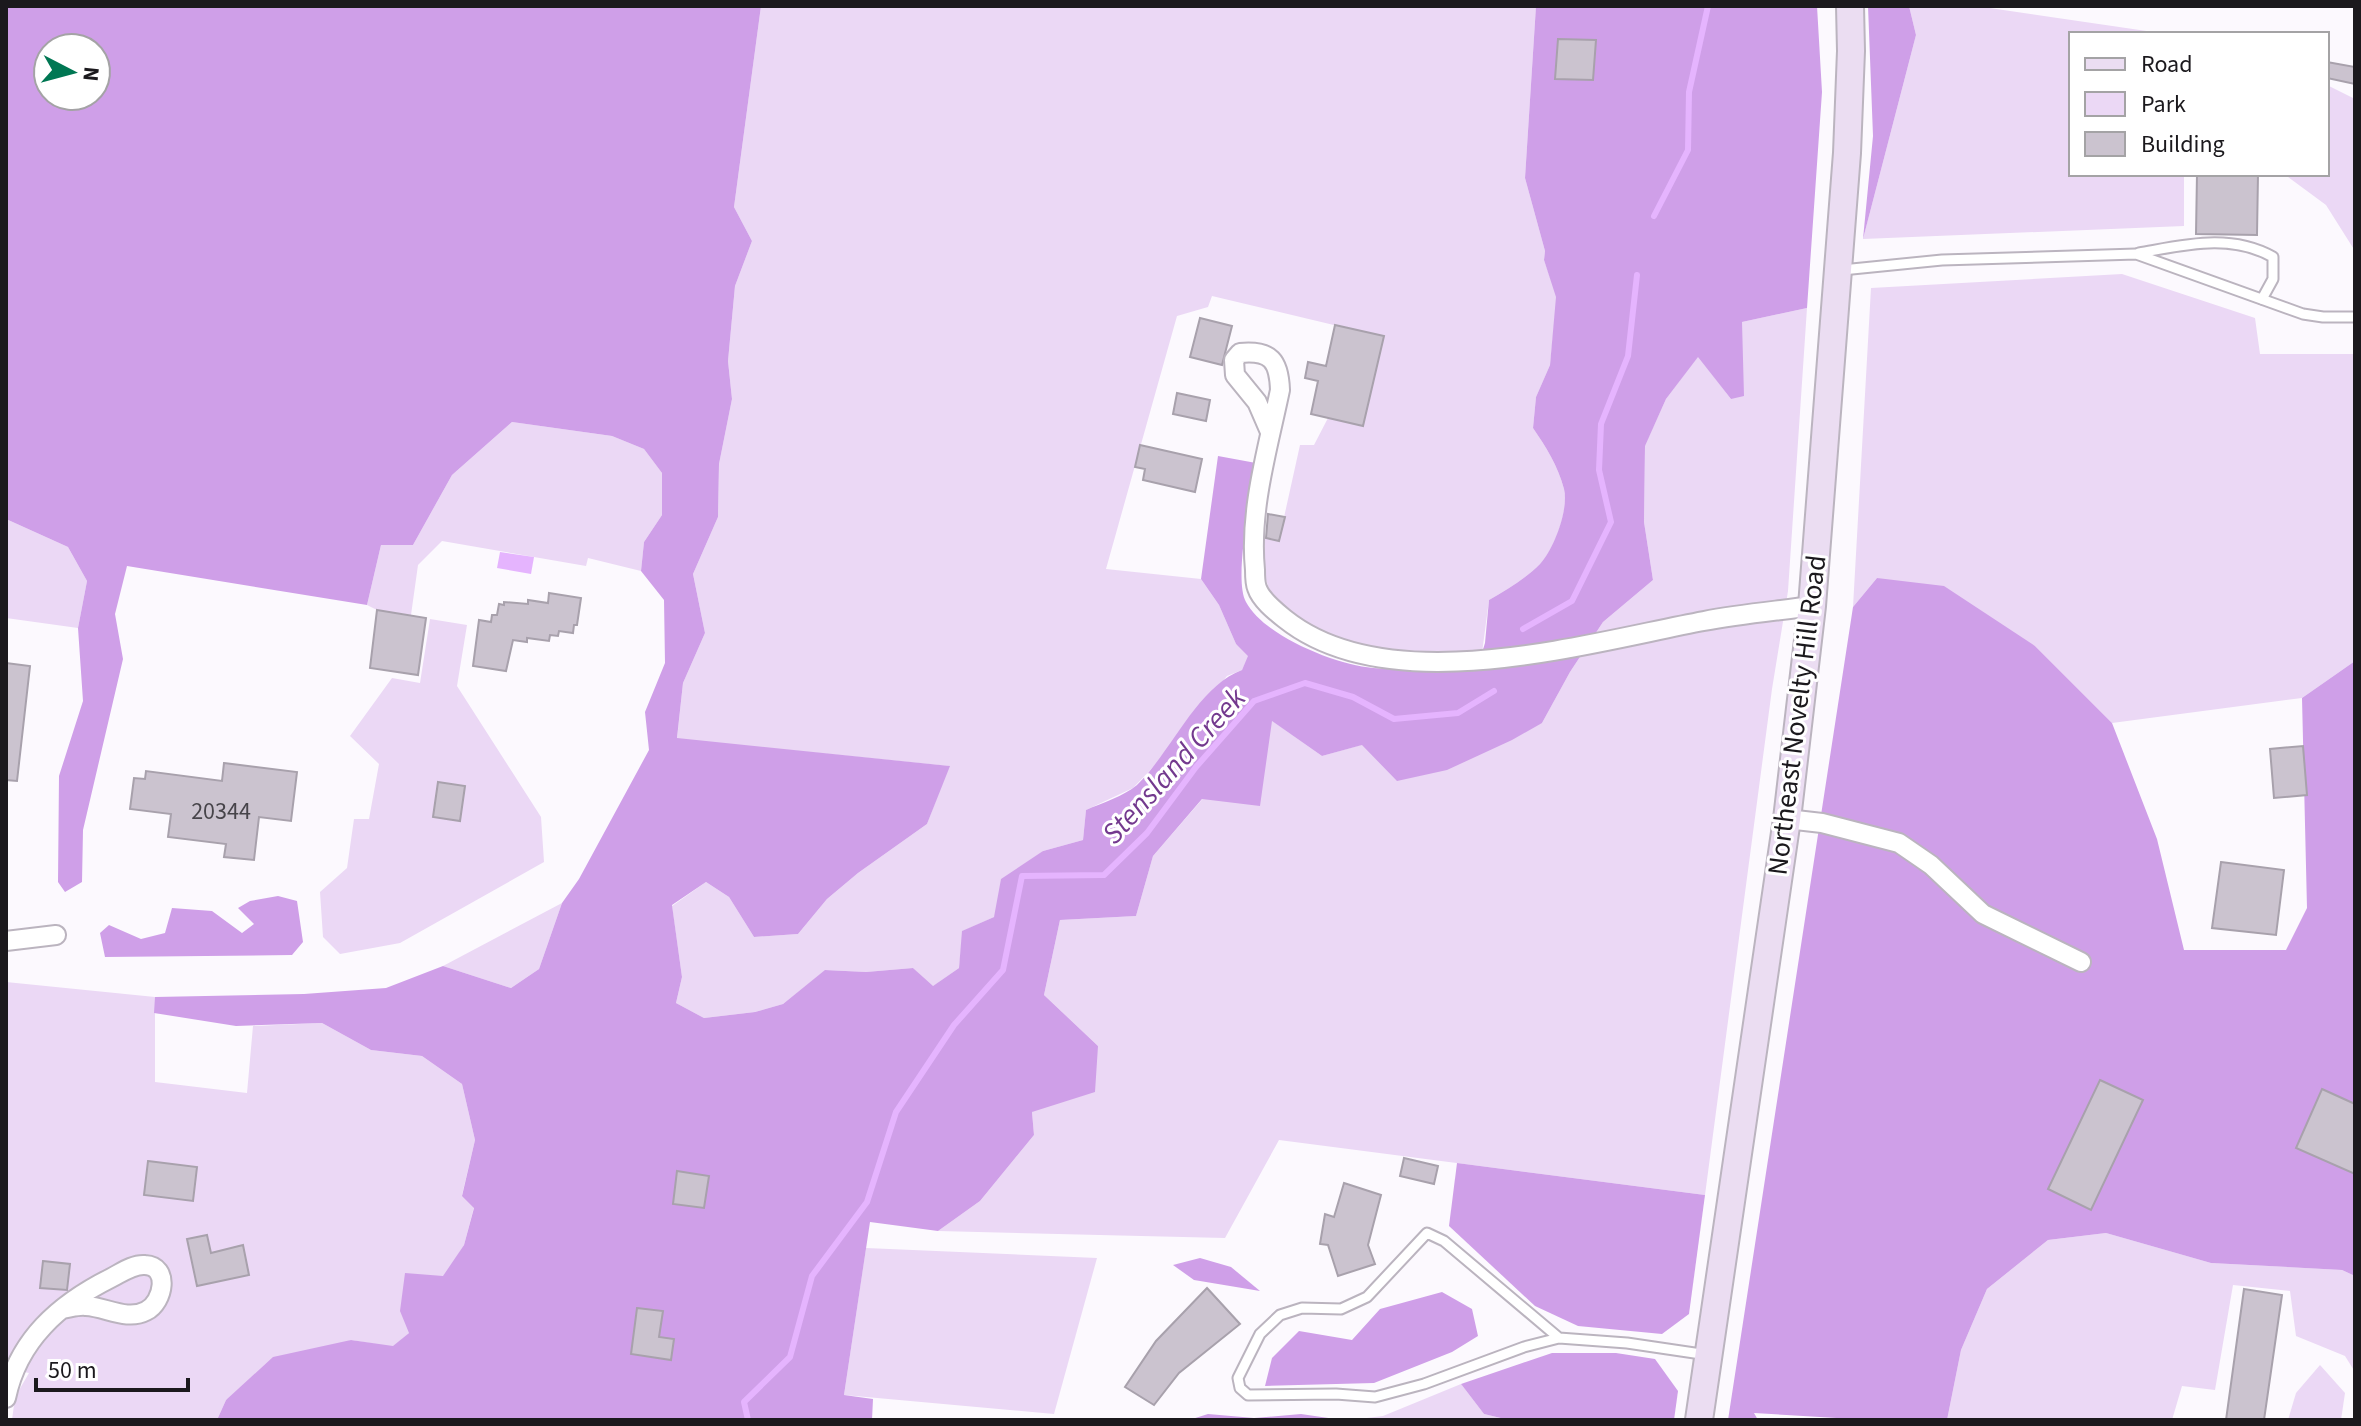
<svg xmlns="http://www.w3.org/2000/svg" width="2361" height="1426" viewBox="0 0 2361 1426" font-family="'Source Sans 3',sans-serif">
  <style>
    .green { fill: #ebd8f5 }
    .forest { fill: #cf9fe8; fill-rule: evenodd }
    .water { fill: #e5b4fe }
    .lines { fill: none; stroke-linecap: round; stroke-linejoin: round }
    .stream { stroke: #e5b4fe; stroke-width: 6 }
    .building { fill: #cbc3cf; stroke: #a8a1ac; stroke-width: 2 }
    .service-casing { stroke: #bbb4bf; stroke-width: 13 }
    .minor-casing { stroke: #bbb4bf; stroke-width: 22 }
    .secondary-casing { stroke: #bbb4bf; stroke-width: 30 }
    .service { stroke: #fff; stroke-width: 9 }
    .minor { stroke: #fff; stroke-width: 18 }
    .secondary { stroke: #ebddf2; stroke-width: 26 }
    .labels { text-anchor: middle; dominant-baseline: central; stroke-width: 6; stroke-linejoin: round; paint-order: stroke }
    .number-label { font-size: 24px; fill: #47444a }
    .street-label { font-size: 28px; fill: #1b191d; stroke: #fff }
    .water-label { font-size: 30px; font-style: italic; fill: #73398e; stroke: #fff }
  </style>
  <rect width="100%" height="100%" fill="#fcf9fe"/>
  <g class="green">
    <path d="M761 6H1536L1525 178 1545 251 1544 260 1557 297 1550 365 1536 397 1533 428C1546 447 1558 466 1564 489 1569 509 1555 549 1540 564 1525 579 1507 590 1489 600L1482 653C1452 653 1418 658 1389 653 1367 649 1299 627 1284 613 1267 596 1258 559 1263 537L1279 540 1300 445H1314L1328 418 1363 426 1384 337 1212 296 1208 307 1177 316 1106 569 1201 579 1219 605 1236 644 1249 656 1242 670 1227 676 1158 762 1133 788 1086 810 1083 840 1043 851 994 917 963 931 959 968 932 987 913 968 866 972 826 970 783 1004 755 1012 704 1018 676 1003 682 977 672 906 706 882 729 897 754 937 798 934 827 899 858 873 927 824 949 766 677 739 683 683 705 633 693 574 718 517 719 464 732 399 728 361 735 286 752 241 734 207Z"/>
    <path d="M1909 6H1976L2167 34H2071V174H2184V226L1863 239 1916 35Z"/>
    <path d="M2327 85 2355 99V251L2326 205 2284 174H2327Z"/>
    <path d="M2122 274 2255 318 2260 354H2355V661L2302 698 2112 723 2035 646 1877 578 1853 607 1871 288Z"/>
    <path d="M1807 308 1788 591 1772 689 1705 1195 1279 1140 1225 1238 938 1231 980 1201 1034 1135 1032 1112 1098 1046 1044 995 1060 920 1136 916 1153 856 1271 720 1322 756 1361 745 1542 723 1570 672 1603 622 1653 580 1644 522 1645 445 1666 399 1698 356 1731 399 1742 322Z"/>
    <path d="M512 422 612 436 644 449 662 473V515L644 542 641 571 588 558 586 566 442 541 418 565 411 615 377 610 367 605 381 545H413L452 475Z"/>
    <path d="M6 519 68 547 87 581 78 628 6 618Z"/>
    <path d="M430 619 467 625 457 686 541 817 544 862 400 943 340 954 323 937 320 892 347 868 354 819H369L379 764 350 736 392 678 420 683Z"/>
    <path d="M562 903 539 969 511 988 443 966Z"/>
    <path d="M6 982 155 997V1082L247 1093 253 1026 322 1023 371 1050 422 1056 462 1084 475 1140 462 1195 474 1207 464 1245 409 1333 393 1347 351 1340 226 1400 217 1420H12L15 1397 29 1373 6 1368Z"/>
    <path d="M2106 1233 2211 1263 2342 1270 2355 1276V1372L2345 1356 2296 1336 2290 1291 2233 1285 2215 1390 2182 1386 2172 1420H1947L1961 1350 1987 1289 2048 1240Z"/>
    <path d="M866 1248 1097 1258 1054 1414 844 1395Z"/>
    <path d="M2320 1365 2345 1393 2341 1420H2288L2296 1393Z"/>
    <path d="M1461 1384 1484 1414 1509 1420H1350L1383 1416Z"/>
  </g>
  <g class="forest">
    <path d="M6 6H761L734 207 752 241 735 286 728 361 732 399 719 464 718 517 693 574 705 633 683 683 677 738 950 766 927 824 858 873 827 899 798 934 754 937 729 897 706 882 672 905 682 977 676 1003 704 1018 755 1012 783 1004 825 970 866 972 913 968 933 986 959 968 962 931 994 917 1001 879 1043 851 1083 840 1086 810C1102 803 1124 796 1137 785 1172 751 1197 687 1242 670L1248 656 1236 644 1219 605 1201 579 1218 456 1256 463C1252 492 1233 579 1246 602 1264 636 1336 665 1373 668 1407 671 1443 669 1477 669L1485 643 1489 600C1507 590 1525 579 1540 564 1554 549 1569 509 1564 489 1558 466 1546 447 1533 428L1536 397 1550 365 1556 297 1544 260 1545 251 1525 178 1536 6H1817L1822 92 1807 308 1742 322 1744 396 1731 399 1698 357 1666 399 1645 446 1644 522 1653 580 1603 622 1570 672 1542 723 1512 740 1447 770 1397 781 1362 745 1322 756 1272 721 1260 806 1202 799 1153 856 1136 916 1060 920 1044 995 1098 1046 1095 1092 1032 1112 1034 1135 980 1201 938 1231 870 1222 844 1395 873 1399 872 1420H217L226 1400 273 1357 351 1340 393 1346 409 1333 400 1311 405 1273 443 1276 464 1245 474 1208 462 1196 475 1140 462 1084 422 1056 371 1050 322 1023 236 1026 154 1013 155 997 304 994 386 988 443 966 511 988 539 969 562 903 579 879 649 750 645 712 665 663 664 600 641 571 644 542 662 515V473L644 449 612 436 512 422 452 475 413 545H381L367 605 127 566 115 614 123 659 83 830 82 882 65 892 58 882 59 776 83 701 78 628 87 581 68 547 6 519ZM48 48H96V96H48Z"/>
    <path d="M1868 6H1909L1916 35 1863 239 1873 136Z"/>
    <path d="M1877 578 1944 586 2035 646 2112 723 2157 839 2184 950H2286L2307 908 2302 698 2355 661V1276L2342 1270 2211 1263 2106 1233 2048 1240 1987 1289 1961 1350 1947 1420H1870L1754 1413 1758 1420H1728L1853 607Z"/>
    <path d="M278 896 297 901 303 942 292 955 105 957 100 933 109 925 141 939 165 933 172 908 212 911 242 933 254 924 238 908 250 901Z"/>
    <path d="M1457 1163 1705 1195 1689 1314 1662 1334 1578 1326 1535 1306 1449 1226Z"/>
    <path d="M1200 1258 1231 1267 1260 1291 1194 1280 1173 1265Z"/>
    <path d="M1442 1292 1472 1309 1478 1336 1452 1352 1374 1383 1265 1386 1272 1358 1299 1331 1352 1340 1380 1309Z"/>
    <path d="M1552 1353H1616L1655 1359 1678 1391 1674 1420H1509L1484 1414 1461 1384Z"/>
    <path d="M1208 1414 1254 1418 1301 1414 1342 1420H1189Z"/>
  </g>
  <path class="water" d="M500 552 534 557 531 574 497 568Z"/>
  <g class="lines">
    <g class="stream">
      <path d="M1654 216 1688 150 1689 92 1708 6"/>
      <path d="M1523 629 1572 601 1611 522 1599 470 1601 424 1628 356 1637 275"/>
      <path d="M748 1420 744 1402 790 1357 812 1276 867 1202 896 1112 954 1025 1003 970 1022 876 1104 875 1147 833 1196 767 1254 701 1305 683 1353 697 1394 719 1458 713 1494 691"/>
    </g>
  </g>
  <g class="building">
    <path d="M1558 39 1596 40 1593 80 1555 79Z"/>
    <path d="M2327 62 2355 67V84L2327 78Z"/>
    <path d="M2197 174H2258L2257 235 2196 234Z"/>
    <path d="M1200 318 1232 326 1222 365 1190 357Z"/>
    <path d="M1335 325 1384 336 1363 426 1311 414 1318 381 1305 378 1308 362 1326 366Z"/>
    <path d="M1177 393 1210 400 1206 421 1173 414Z"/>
    <path d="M1140 445 1202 459 1195 492 1143 480 1145 469 1135 467Z"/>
    <path d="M1268 514 1285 517 1279 541 1266 538Z"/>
    <path d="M549 593 581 598 577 625H574L573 633 559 631 558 636 550 635 549 641 527 638V642L513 640 506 671 473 666 479 620 491 622 492 615H497L499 604 504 605V602L528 604V600L548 603Z"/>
    <path d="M377 610 426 618 418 675 370 668Z"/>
    <path d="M6 663 30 666 17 781 6 780Z"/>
    <path d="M2303 746 2307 795 2274 798 2270 749Z"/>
    <path d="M224 763 297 772 291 821 259 817 254 860 224 857 226 844 168 837 171 814 130 809 134 778 145 779 146 771 222 781Z"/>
    <path d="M438 782 465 786 460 821 433 817Z"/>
    <path d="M2221 862 2284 870 2276 935 2212 928Z"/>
    <path d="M2100 1080 2143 1100 2091 1210 2048 1189Z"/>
    <path d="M2322 1089 2355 1104V1174L2296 1148Z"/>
    <path d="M1404 1158 1438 1166 1434 1184 1400 1176Z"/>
    <path d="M148 1161 197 1167 193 1201 144 1195Z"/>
    <path d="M677 1171 709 1176 704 1208 673 1204Z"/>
    <path d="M1344 1183 1381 1195 1368 1245 1375 1264 1338 1276 1328 1245 1320 1244 1325 1214 1334 1217Z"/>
    <path d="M207 1235 211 1253 243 1245 249 1275 197 1286 187 1239Z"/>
    <path d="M43 1261 70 1264 67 1290 40 1288Z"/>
    <path d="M1207 1288 1240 1324 1179 1373 1154 1405 1125 1387 1156 1341Z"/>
    <path d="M2244 1289 2282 1295 2264 1420H2226Z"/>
    <path d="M637 1308 663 1311 659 1337 674 1339 671 1360 631 1354Z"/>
  </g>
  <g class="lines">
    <g class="service-casing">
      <g id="service">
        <path d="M2139 253C2185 245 2230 233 2273 257V279L2262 299"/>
        <path d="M1842 270 1942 260 2136 254 2303 314 2323 317H2355"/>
        <path d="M1559 1338 1444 1241 1427 1233 1367 1297 1341 1309 1302 1308 1280 1315 1260 1334 1238 1378 1240 1388 1248 1395 1336 1394 1375 1397 1424 1384 1524 1347 1559 1338 1627 1343 1708 1355"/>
      </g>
    </g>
    <g class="minor-casing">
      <g id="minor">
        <path d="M1270 432 1257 402 1235 375 1234 360 1240 353C1271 350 1279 361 1280 390 1268 448 1249 510 1255 570 1255 575 1255 583 1257 588 1261 600 1275 611 1285 619 1389 702 1586 643 1704 621 1740 614 1776 611 1812 606"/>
        <path d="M1787 819 1822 823 1899 843 1931 865 1983 914 2081 962"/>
        <path d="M6 941 56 935"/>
        <path d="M6 1398C18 1340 59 1304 111 1278 121 1273 133 1264 145 1265 170 1266 164 1302 146 1311 127 1321 106 1307 86 1306 78 1305 70 1308 62 1309"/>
      </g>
    </g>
    <g class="secondary-casing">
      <path id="secondary" d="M1699 1420 1787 819 1812 606 1847 153 1851 51 1850 6"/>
    </g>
    <use href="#service" class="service"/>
    <use href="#minor" class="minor"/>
    <use href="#secondary" class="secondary"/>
  </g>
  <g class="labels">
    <g class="number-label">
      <text x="221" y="811">20344</text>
    </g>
    <g class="street-label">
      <text transform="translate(1797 715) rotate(-83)">Northeast Novelty Hill Road</text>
    </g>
    <g class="water-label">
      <text transform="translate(1174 766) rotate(-48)">Stensland Creek</text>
    </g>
  </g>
  <rect width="2361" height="1426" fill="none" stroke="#1b191d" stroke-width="16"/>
  <rect x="2069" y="32" width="260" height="144" fill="#ffffff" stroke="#a4a3a5" stroke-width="2"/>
  <rect x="2085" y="58" width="40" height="12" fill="#ebddf2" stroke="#a4a3a5" stroke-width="2"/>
  <text x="2141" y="72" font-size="24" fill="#1b191d">Road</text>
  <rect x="2085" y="92" width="40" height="24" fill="#ebd8f5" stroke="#a4a3a5" stroke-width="2"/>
  <text x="2141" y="112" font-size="24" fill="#1b191d">Park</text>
  <rect x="2085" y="132" width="40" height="24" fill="#cbc3cf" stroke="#a4a3a5" stroke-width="2"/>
  <text x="2141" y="152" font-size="24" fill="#1b191d">Building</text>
  <g transform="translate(72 72) rotate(96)"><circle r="38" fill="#ffffff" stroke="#a4a3a5" stroke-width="2"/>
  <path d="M0-6L14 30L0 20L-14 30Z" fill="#007753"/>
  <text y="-12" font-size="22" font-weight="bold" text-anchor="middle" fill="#1b191d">N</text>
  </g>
  <path d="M36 1378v12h152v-12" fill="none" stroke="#1b191d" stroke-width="4"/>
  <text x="48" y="1378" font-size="24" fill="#1b191d" stroke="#ffffff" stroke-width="6" paint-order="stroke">50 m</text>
</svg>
